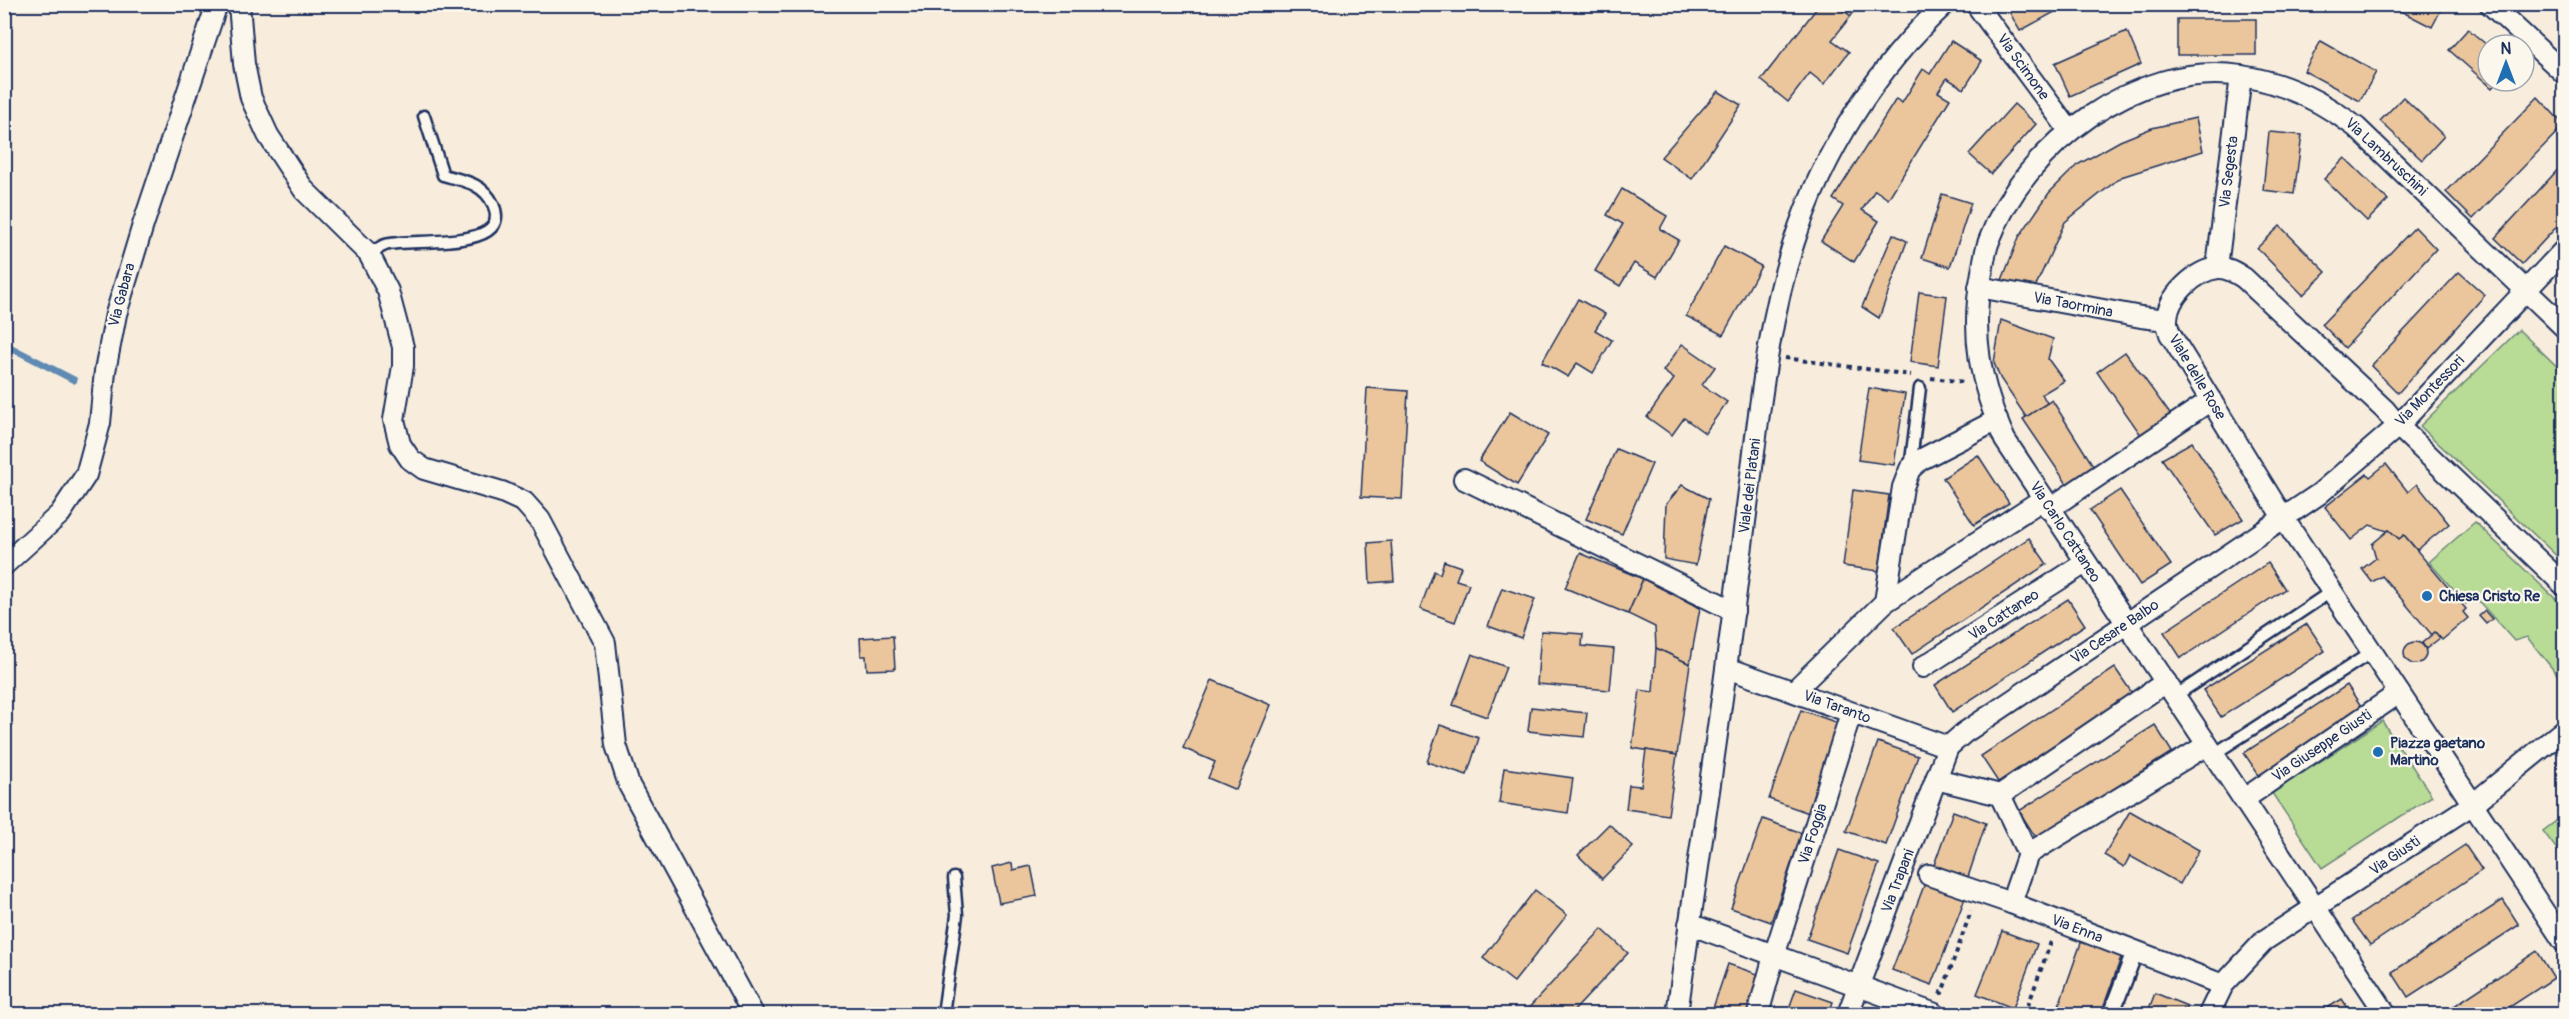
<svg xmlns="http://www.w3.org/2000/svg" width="2569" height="1019" viewBox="0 0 2569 1019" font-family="Pangolin,sans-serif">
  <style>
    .green { fill: #b8db95; stroke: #6a857a; stroke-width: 1.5 }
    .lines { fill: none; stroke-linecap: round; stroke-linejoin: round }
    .stream { stroke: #5e8ab3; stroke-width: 7 }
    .building { fill: #ebc69c; stroke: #1b2f5e; stroke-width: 1.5 }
    .service-casing { stroke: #1b2f5e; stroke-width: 15 }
    .pedestrian-casing { stroke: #1b2f5e; stroke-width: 20 }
    .minor-casing { stroke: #1b2f5e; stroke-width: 24 }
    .path { stroke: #1b2f5e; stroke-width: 4; stroke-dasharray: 4.5 4.5; stroke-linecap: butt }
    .service { stroke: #fbf7ec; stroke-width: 10 }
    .pedestrian { stroke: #fbf7ec; stroke-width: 15 }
    .minor { stroke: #fbf7ec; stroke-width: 20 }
    .poi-dot { fill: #1f6fb2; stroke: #fbf7ec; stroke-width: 2 }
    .labels { text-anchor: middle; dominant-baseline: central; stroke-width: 4.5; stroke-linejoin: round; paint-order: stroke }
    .street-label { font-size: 15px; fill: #1b2f5e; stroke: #fbf7ec }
    .poi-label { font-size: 15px; font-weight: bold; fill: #1b2f5e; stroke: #fbf7ec; text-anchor: start }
  </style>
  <rect width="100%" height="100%" fill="#f8eddc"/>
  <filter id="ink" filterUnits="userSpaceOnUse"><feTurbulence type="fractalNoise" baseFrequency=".0167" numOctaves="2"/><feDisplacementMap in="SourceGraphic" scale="12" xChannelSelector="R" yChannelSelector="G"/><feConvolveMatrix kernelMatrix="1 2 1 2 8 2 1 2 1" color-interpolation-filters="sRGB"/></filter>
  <g filter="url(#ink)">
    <g class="green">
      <path d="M2519 330 2564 373V563L2420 426Z"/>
      <path d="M2475 522 2564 607V683L2527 637 2514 641 2475 597 2466 604 2429 562Z"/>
      <path d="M2382 721 2432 796 2322 868 2272 793Z"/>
      <path d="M2564 815V859L2543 831Z"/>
    </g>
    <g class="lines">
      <path class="stream" d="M4 344 74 380"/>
    </g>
    <g class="building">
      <path d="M1820 4H1835L1851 16 1832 40 1849 52 1824 84 1810 73 1788 102 1761 80Z"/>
      <path d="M1835 4H1860L1851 16Z"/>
      <path d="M2005 4H2069L2020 31Z"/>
      <path d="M2387 4H2444L2432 27Z"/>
      <rect x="2177" y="19" width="79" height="36"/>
      <path d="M2468 29 2488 46V81H2498L2492 88 2449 50Z"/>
      <path d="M2127 31 2141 64 2070 96 2055 63Z"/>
      <path d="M1951 41 1982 61 1964 89 1947 78 1938 92 1950 99 1888 199 1875 190 1862 210 1879 221 1854 262 1821 241 1843 206 1833 199 1896 99 1902 103 1923 69 1930 74Z"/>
      <path d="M2321 41 2376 72 2360 101 2304 71Z"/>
      <path d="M1718 91 1741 105 1692 179 1661 157Z"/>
      <path d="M2403 97 2444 136 2422 160 2380 121Z"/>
      <path d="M2538 97 2564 125 2473 219 2446 192Z"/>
      <path d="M2014 104 2036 124 1991 174 1969 154Z"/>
      <path d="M2196 118 2203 151 2121 177 2065 222 2032 294 2002 280 2019 237 2049 193 2077 165 2120 141 2152 128Z"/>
      <path d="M2269 132 2302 135 2294 194 2263 190Z"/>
      <path d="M2345 158 2388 200 2367 221 2324 179Z"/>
      <path d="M2564 163V219L2522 264 2495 238Z"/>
      <path d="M1622 189 1667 216 1660 229 1679 240 1657 277 1634 263 1620 286 1595 271 1623 224 1607 215Z"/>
      <path d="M1942 194 1971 203 1950 267 1922 258Z"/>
      <path d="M2280 226 2326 272 2303 295 2257 248Z"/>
      <path d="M2415 227 2436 249 2345 348 2322 324Z"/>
      <path d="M1893 234 1907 241 1879 318 1862 307Z"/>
      <path d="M1724 246 1761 266 1723 335 1686 316Z"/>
      <path d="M2459 272 2485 295 2398 393 2371 366Z"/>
      <path d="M1919 292 1947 296 1938 366 1910 362Z"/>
      <path d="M1578 299 1605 314 1595 330 1612 340 1593 373 1577 363 1568 377 1542 362Z"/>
      <path d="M2001 320 2053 339 2048 359 2064 381 2042 394 2047 403 2026 417 2000 378 1994 363Z"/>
      <path d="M1682 344 1715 367 1702 385 1727 402 1705 433 1684 418 1672 435 1647 417 1674 379 1663 371Z"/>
      <path d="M2125 352 2170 414 2141 435 2097 372Z"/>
      <path d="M1367 388 1408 391 1402 499 1361 497Z"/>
      <path d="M1869 388 1905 394 1894 465 1858 460Z"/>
      <path d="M2052 400 2094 467 2067 484 2023 419Z"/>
      <path d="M1510 412 1548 435 1517 485 1479 461Z"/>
      <path d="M2192 442 2243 519 2215 535 2162 459Z"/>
      <path d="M1616 449 1652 464 1622 534 1586 519Z"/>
      <path d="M1978 455 2009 503 1974 525 1943 478Z"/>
      <path d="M2386 464 2408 492 2417 484 2449 524 2417 550 2404 535 2399 539 2389 530 2387 531 2370 525 2351 540 2325 507 2367 474 2370 477Z"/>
      <path d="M1682 485 1709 499 1696 565 1664 559 1666 504Z"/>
      <path d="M1853 490 1889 495 1879 571 1843 566Z"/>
      <path d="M2120 490 2171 565 2140 585 2090 510Z"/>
      <path d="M2389 530 2399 539 2404 535 2466 609 2463 612 2468 618 2442 640 2435 632 2432 635 2382 576 2372 582 2362 569 2376 558 2372 544Z"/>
      <path d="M2029 538 2047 564 1912 654 1894 628Z"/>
      <path d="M1391 541 1394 581 1370 583 1368 543Z"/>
      <path d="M1580 553 1643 579 1628 614 1565 588Z"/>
      <path d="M1444 561 1461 567 1456 580 1469 584 1455 622 1420 609 1434 571 1440 574Z"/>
      <path d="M2268 563 2285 589 2181 658 2164 632Z"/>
      <path d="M1643 579 1700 608 1690 664 1656 648 1655 627 1628 614Z"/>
      <path d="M1502 588 1535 599 1521 638 1488 626Z"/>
      <path d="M2068 599 2085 625 1952 712 1935 685Z"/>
      <path d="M2485 611 2492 619 2486 624 2479 616Z"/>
      <path d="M2307 624 2325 651 2221 717 2203 690Z"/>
      <path d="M1541 631 1583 634 1582 646 1614 649 1610 690 1537 684Z"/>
      <path d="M2435 632 2440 638 2426 649 2422 643Z"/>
      <path d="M893 636 895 669 867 670 866 656H861L860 638Z"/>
      <circle cx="2415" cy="653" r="11"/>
      <path d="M1656 648 1690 664 1677 755 1632 748 1640 690 1653 692Z"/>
      <path d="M1472 654 1506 667 1487 717 1453 705Z"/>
      <path d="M2115 668 2132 693 1998 782 1981 756Z"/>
      <path d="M1212 680 1271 705 1236 790 1208 778 1215 762 1183 748Z"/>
      <path d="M2347 685 2363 709 2260 777 2244 753Z"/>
      <path d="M1531 707 1587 713 1584 737 1528 731Z"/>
      <path d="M1801 710 1841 724 1809 813 1769 799Z"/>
      <path d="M1440 725 1479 738 1467 775 1427 762Z"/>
      <path d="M2155 725 2172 752 2036 838 2019 811Z"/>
      <path d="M1878 742 1918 756 1886 845 1846 831Z"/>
      <path d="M1646 750 1677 755 1668 815 1626 809 1629 785 1641 786Z"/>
      <path d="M1504 768 1573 778 1568 813 1499 803Z"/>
      <path d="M1953 811 1986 823 1968 877 1934 865Z"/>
      <path d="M2130 811 2199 850 2180 884 2130 856 2124 867 2104 855Z"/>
      <path d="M1763 819 1802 833 1771 922 1731 908Z"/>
      <path d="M1609 824 1633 847 1602 879 1578 855Z"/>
      <path d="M2465 845 2482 870 2370 945 2352 920Z"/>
      <path d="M1839 850 1879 864 1847 953 1807 939Z"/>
      <path d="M1012 863 1013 870 1031 866 1037 896 999 903 992 868Z"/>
      <path d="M1925 883 1965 898 1932 985 1892 970Z"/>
      <path d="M1535 890 1567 915 1514 982 1483 958Z"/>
      <path d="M2503 900 2519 925 2408 997 2392 972Z"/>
      <path d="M1602 929 1628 953 1571 1014H1523Z"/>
      <path d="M2002 931 2037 944 2013 1008 1977 994Z"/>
      <path d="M2082 940 2122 955 2101 1014H2056Z"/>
      <path d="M2537 951 2554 978 2499 1014H2442Z"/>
      <path d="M1728 964 1763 976 1749 1014H1711Z"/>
      <path d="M1796 989 1833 1002 1829 1014H1787Z"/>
      <path d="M2155 993 2187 1006 2184 1014H2147Z"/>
      <path d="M2342 999 2352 1014H2317Z"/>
    </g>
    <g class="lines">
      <g class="service-casing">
        <g id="service">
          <path d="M369 254C374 251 380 247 385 245 409 237 515 253 493 204 483 183 464 181 443 175L424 116"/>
          <path d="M1910 469 1920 388"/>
          <path d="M2175 696 2332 591"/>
          <path d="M2214 754 2372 652"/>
          <path d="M943 1014 957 915 954 878"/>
        </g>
      </g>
      <g class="pedestrian-casing">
        <path id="pedestrian" d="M2111 1014 2135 951"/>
      </g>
      <g class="minor-casing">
        <g id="minor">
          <path d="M239 4 244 64 251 98 268 135 304 190 369 254 388 291 403 347V366L394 420 400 444 410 459 424 469 502 492 524 502 540 520 605 643 616 745 629 785 753 1014"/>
          <path d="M1976 4 2069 130"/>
          <path d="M2490 4 2564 73"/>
          <path d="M2217 267 2241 76"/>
          <path d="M1979 287 2141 317 2167 320"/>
          <path d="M1464 479 1734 611"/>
          <path d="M2049 509 2211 400"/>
          <path d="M4 565 60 514 86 475 100 423 105 371 116 314 143 225 217 4"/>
          <path d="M2564 585 2398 426 2385 410 2244 278C2236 273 2228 267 2218 268 2196 270 2167 297 2167 320 2166 324 2169 330 2170 334L2282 516 2564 942"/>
          <path d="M1885 602 1903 487 1910 469 1920 460 1997 420"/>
          <path d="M1923 667 2085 563"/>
          <path d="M1727 668 1948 747"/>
          <path d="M1794 691 1885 602 2043 499"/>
          <path d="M1936 779 2000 795 2166 682"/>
          <path d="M2000 795 2028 854 2011 903"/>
          <path d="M2244 799 2399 693"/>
          <path d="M2028 854 2207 745"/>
          <path d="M1929 875 2011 903 2223 985"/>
          <path d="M1689 924 1935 1014"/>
          <path d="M1677 1014C1694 889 1714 764 1730 638 1738 576 1746 514 1754 452 1763 381 1772 310 1794 242 1822 154 1877 67 1945 4"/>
          <path d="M1758 1014 1774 956 1851 713"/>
          <path d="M1848 1014 1948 747 1964 733 2319 494 2398 426 2564 250"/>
          <path d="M2209 1014 2223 985 2265 940 2473 804 2564 730"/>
          <path d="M2386 1014 2005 440C1980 384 1970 334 1982 272 1984 262 1985 251 1989 241 2024 146 2137 60 2241 76 2283 82 2323 102 2356 127L2564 327"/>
        </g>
      </g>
      <g class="path">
        <path d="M1785 358 1911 375"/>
        <path d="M1931 378 1965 382"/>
        <path d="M1939 992 1942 993 1971 911"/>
        <path d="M2025 1014 2052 939"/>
      </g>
      <use href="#service" class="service"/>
      <use href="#pedestrian" class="pedestrian"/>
      <use href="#minor" class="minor"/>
    </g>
  </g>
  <g class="poi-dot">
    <circle cx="2427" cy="596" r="6"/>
    <circle cx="2378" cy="752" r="6"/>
  </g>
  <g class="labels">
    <g class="street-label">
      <text transform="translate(2023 67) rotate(54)">Via Scimone</text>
      <text transform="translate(2386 157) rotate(43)">Via Lambruschini</text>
      <text transform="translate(2229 172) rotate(-83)">Via Segesta</text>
      <text transform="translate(122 295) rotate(-75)">Via Gabara</text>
      <text transform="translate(2073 305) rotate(11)">Via Taormina</text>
      <text transform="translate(2197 377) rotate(59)">Viale delle Rose</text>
      <text transform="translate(2430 391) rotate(-46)">Via Montessori</text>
      <text transform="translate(1750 486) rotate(-83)">Viale dei Platani</text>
      <text transform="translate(2065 532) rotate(57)">Via Carlo Cattaneo</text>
      <text transform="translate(2004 615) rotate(-33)">Via Cattaneo</text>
      <text transform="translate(2115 632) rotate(-34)">Via Cesare Balbo</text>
      <text transform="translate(1837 707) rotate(20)">Via Taranto</text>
      <text transform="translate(2322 746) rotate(-34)">Via Giuseppe Giusti</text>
      <text transform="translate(1813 834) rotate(-72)">Via Foggia</text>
      <text transform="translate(2395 856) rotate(-34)">Via Giusti</text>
      <text transform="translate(1898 881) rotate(-69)">Via Trapani</text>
      <text transform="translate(2077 929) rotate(21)">Via Enna</text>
    </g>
    <g class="poi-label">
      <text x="2439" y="596">Chiesa Cristo Re</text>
      <text x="2390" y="743">Piazza gaetano<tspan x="2390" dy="17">Martino</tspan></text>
    </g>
  </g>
  <rect width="2569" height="1019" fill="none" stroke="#fbf7ec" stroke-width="24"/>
  <rect x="12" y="12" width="2545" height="995" fill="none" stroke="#1b2f5e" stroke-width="2" filter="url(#ink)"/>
  <g transform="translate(2506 63)"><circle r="28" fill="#fbf7ec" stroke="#a1a7b3" stroke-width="1.5"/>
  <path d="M0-4.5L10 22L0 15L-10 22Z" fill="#1f6fb2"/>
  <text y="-9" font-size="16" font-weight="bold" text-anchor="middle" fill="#1b2f5e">N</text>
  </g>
</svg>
